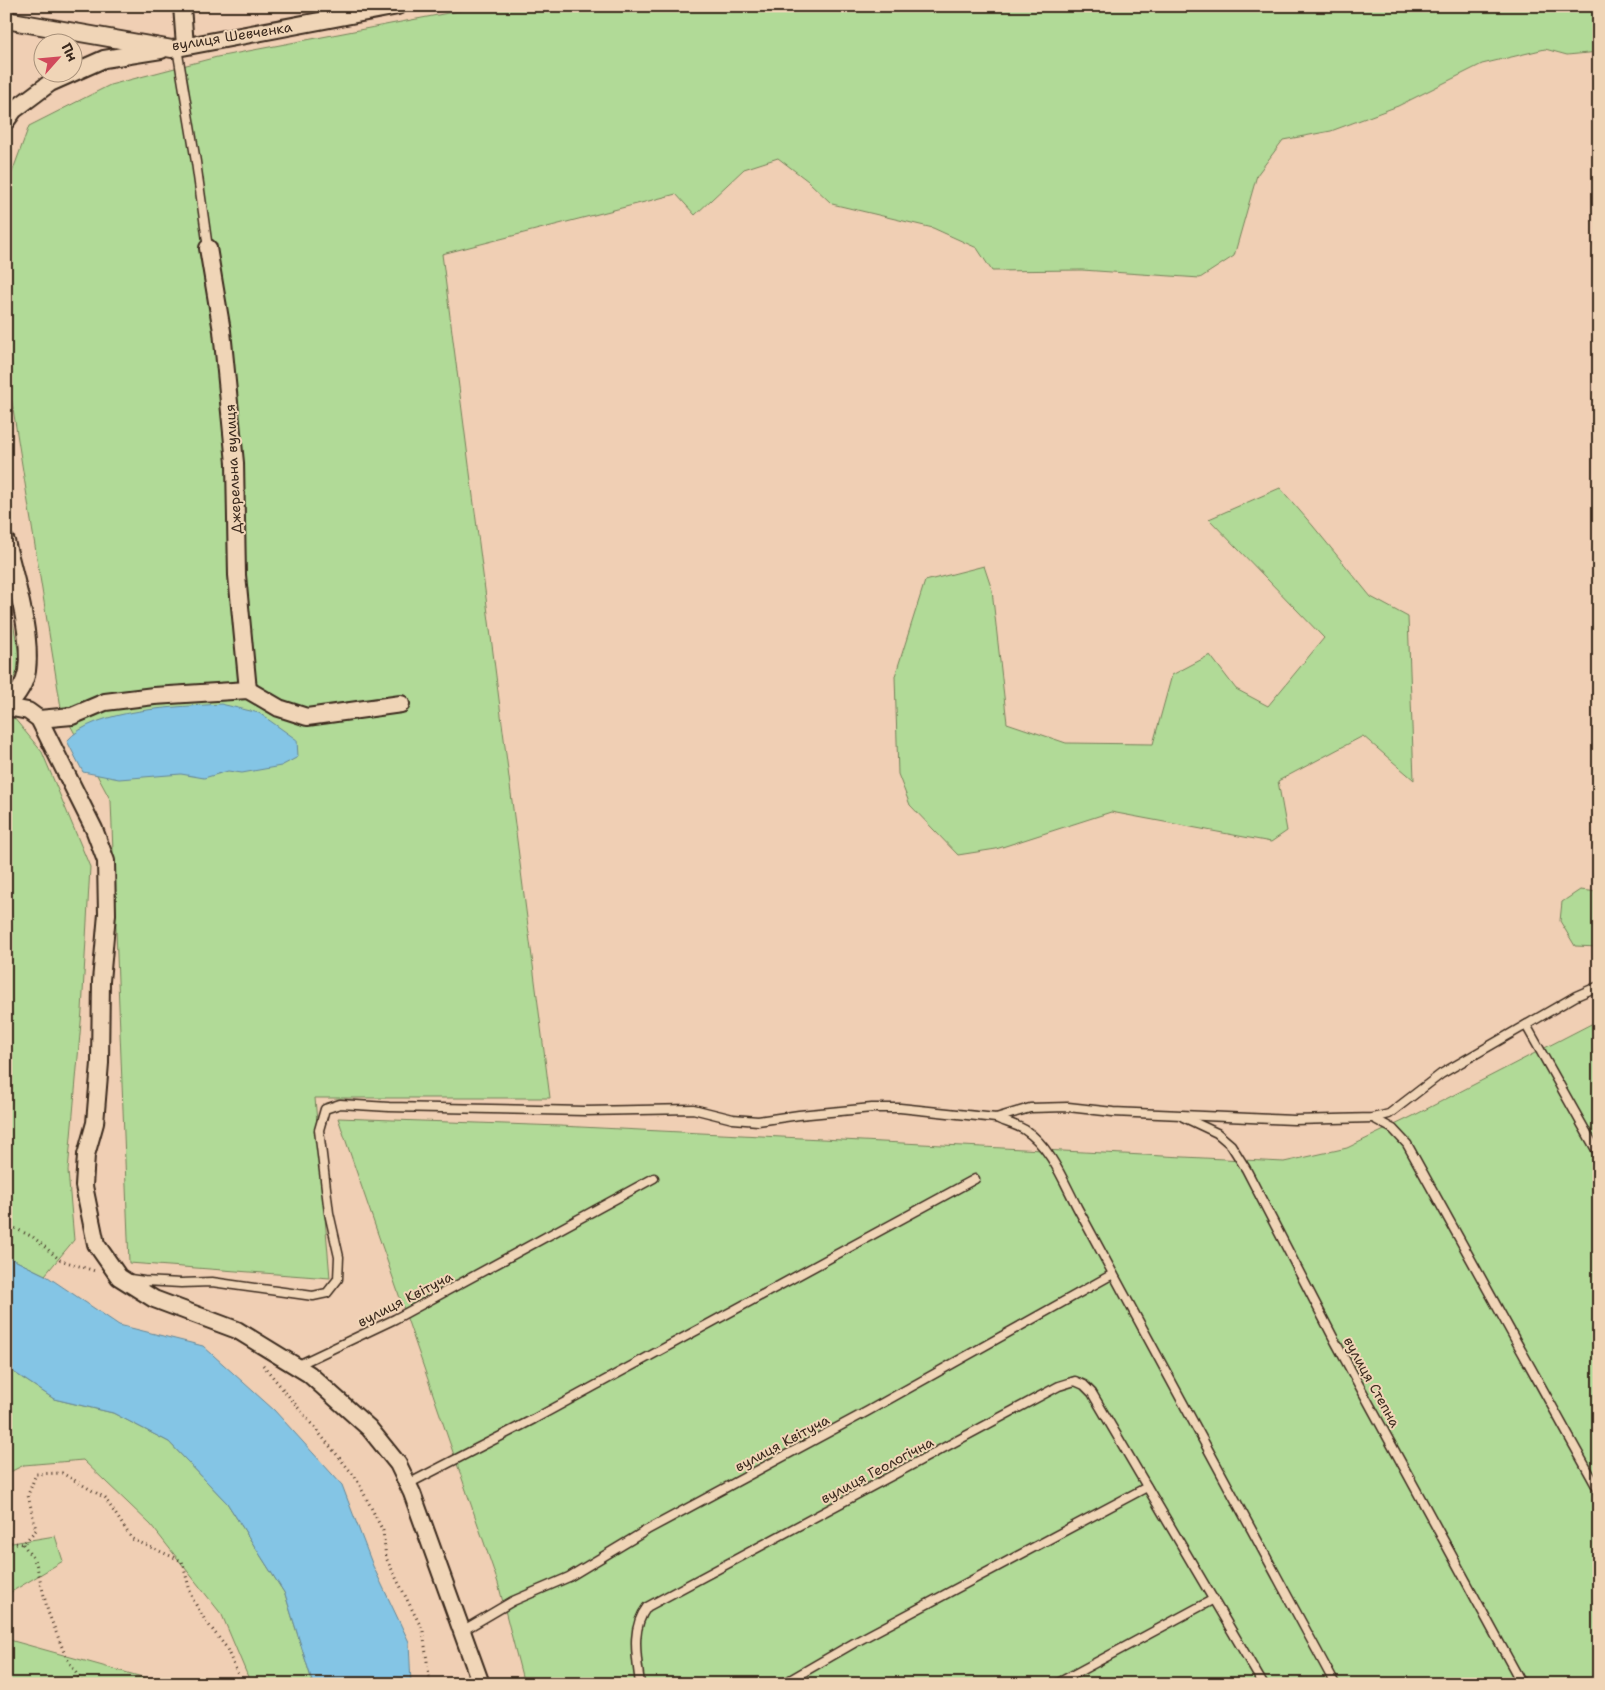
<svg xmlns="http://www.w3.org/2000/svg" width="1605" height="1690" viewBox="0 0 1605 1690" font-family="'Shantell Sans',sans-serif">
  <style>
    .green { fill: #b1da97; stroke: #76825a }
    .water { fill: #84c5e5; stroke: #678795 }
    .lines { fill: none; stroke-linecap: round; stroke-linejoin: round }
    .lane-casing { stroke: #3b2a1e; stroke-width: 11 }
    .street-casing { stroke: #3b2a1e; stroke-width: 20 }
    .path { stroke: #3b2a1e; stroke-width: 3; stroke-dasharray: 1 4; stroke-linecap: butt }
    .lane { stroke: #f0d5b7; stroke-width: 8 }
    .street { stroke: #f0d5b7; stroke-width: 16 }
    .labels { text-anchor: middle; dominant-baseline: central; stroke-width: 4; stroke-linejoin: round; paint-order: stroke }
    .street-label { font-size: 14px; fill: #3b2a1e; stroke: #f0d5b7 }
  </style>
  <rect width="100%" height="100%" fill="#f0cfb4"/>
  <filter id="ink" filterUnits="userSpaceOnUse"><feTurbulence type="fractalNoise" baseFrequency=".02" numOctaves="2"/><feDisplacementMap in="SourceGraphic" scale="10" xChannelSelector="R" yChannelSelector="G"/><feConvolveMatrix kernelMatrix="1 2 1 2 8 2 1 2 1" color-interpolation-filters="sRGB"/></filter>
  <g filter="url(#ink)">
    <g class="green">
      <path d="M485 6H1599V52L1567 55 1545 49 1482 64 1398 106 1331 131 1283 140 1257 175 1234 256 1200 278 1082 270 992 271 977 248 933 228 832 204 808 181 778 158 744 169 695 215 676 194 442 254 550 1098H315L330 1278 129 1263 111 801 61 708 6 365V189L29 126 110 85 217 57Z"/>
      <path d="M1280 488 1313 526 1371 597 1408 617 1414 780 1363 736 1278 781 1287 831 1271 842 1111 812 996 849 958 855 910 805 898 774 895 676 925 581 984 566 992 590 1007 723 1066 743 1153 744 1172 675 1210 655 1236 689 1268 706 1324 638 1209 519Z"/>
      <path d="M6 586 21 665 6 692Z"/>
      <path d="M14 718 42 752 90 867 82 1011 68 1171 74 1240 45 1275 6 1256V720Z"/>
      <path d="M1580 890 1599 892V947L1575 946 1560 921 1562 902Z"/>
      <path d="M1599 1020V1684H524L498 1583 338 1118 560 1126 1284 1162 1347 1148 1411 1117Z"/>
      <path d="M6 1367 54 1399 113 1413 169 1442 227 1503 285 1594 313 1684H251L222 1615 151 1525 83 1460 24 1465 6 1474Z"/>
      <path d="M55 1536 63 1561 11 1592 6 1631V1544Z"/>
      <path d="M6 1639 146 1678 148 1684H6Z"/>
    </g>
    <g class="water">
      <path d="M221 704 259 713 297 740 298 757 281 766 242 773 228 771 204 778 181 774 119 779 83 772 67 741C94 708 180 707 221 704Z"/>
      <path d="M6 1256 45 1275 119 1325 203 1346 274 1410 342 1485 373 1566 409 1642 411 1684H313L285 1594 227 1503 169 1442 113 1413 54 1399 6 1367Z"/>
    </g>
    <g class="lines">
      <g class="lane-casing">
        <g id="lane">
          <path d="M177 48 196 162 208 248"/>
          <path d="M1526 1025 1599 1155"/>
          <path d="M1183 1117 1217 1133 1231 1145 1246 1169 1336 1343 1522 1684"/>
          <path d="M996 1118C1005 1122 1017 1125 1025 1130 1050 1146 1064 1182 1077 1207L1335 1684"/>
          <path d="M1373 1118 1393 1129 1407 1144 1599 1491"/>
          <path d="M130 1279 144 1281 181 1283 212 1282 313 1296 327 1293 338 1279 339 1257 329 1213 319 1130 325 1109 340 1104 389 1107 585 1111 693 1109 733 1119 758 1121 799 1115 872 1108H900L996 1118 1030 1108 1068 1107 1113 1112 1294 1120 1373 1118 1389 1114 1441 1074 1576 996 1599 986"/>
          <path d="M298 1365 395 1319 654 1178"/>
          <path d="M408 1484 534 1419 975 1179"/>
          <path d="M462 1631 513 1601 569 1577 647 1530 868 1411 1113 1274"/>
          <path d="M640 1684C637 1658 630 1629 647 1607L1059 1386 1075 1381 1084 1385 1092 1393 1263 1684"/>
          <path d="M783 1684 854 1643 1147 1487"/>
          <path d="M1056 1684 1214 1599"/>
        </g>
      </g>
      <g class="street-casing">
        <g id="street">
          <path d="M182 6 185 46"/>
          <path d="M6 20 172 49 398 6"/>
          <path d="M6 121 14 110 50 83 104 59 161 50"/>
          <path d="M208 248 222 331 235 463 237 575 248 690"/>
          <path d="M6 541C15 579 32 633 27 671 25 685 16 697 6 707"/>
          <path d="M7 707 28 711 39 719 94 829 106 861 107 914 101 981 100 1063 95 1123 86 1155 84 1186 96 1244 119 1277 154 1299 237 1330 309 1374 369 1428 398 1464 412 1493 481 1684"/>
          <path d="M39 719 72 716 105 702 154 696 248 690 279 708 307 717 401 704"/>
        </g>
      </g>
      <g class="path">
        <path d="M6 1224 33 1237 60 1260 95 1271"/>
        <path d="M263 1365 356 1478 383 1531 386 1558 423 1631 430 1684"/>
        <path d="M6 1542 23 1544 36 1530 28 1495 36 1474 62 1473 105 1498 132 1539 182 1561 192 1598 205 1620 226 1647 242 1684"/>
        <path d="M23 1544 36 1563 48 1612 66 1657 83 1684"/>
      </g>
      <use href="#lane" class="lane"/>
      <use href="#street" class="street"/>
    </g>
  </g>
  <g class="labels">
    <g class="street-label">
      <text transform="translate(232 36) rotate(-9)">вулиця Шевченка</text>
      <text transform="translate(233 469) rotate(-93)">Джерельна вулиця</text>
      <text transform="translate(405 1299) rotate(-27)">вулиця Квітуча</text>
      <text transform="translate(1372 1382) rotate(61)">вулиця Степна</text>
      <text transform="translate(782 1443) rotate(-28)">вулиця Квітуча</text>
      <text transform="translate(877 1470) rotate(-28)">вулиця Геологічна</text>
    </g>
  </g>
  <rect width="1605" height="1690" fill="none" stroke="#f0d5b7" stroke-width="25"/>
  <rect x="12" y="12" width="1580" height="1665" fill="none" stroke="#3b2a1e" stroke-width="2" filter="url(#ink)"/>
  <g transform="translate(58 58) rotate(63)"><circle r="24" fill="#f0d5b7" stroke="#a8917a"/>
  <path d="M0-4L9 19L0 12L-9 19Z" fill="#d1495b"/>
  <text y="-8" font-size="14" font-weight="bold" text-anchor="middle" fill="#3b2a1e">Пн</text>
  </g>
</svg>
